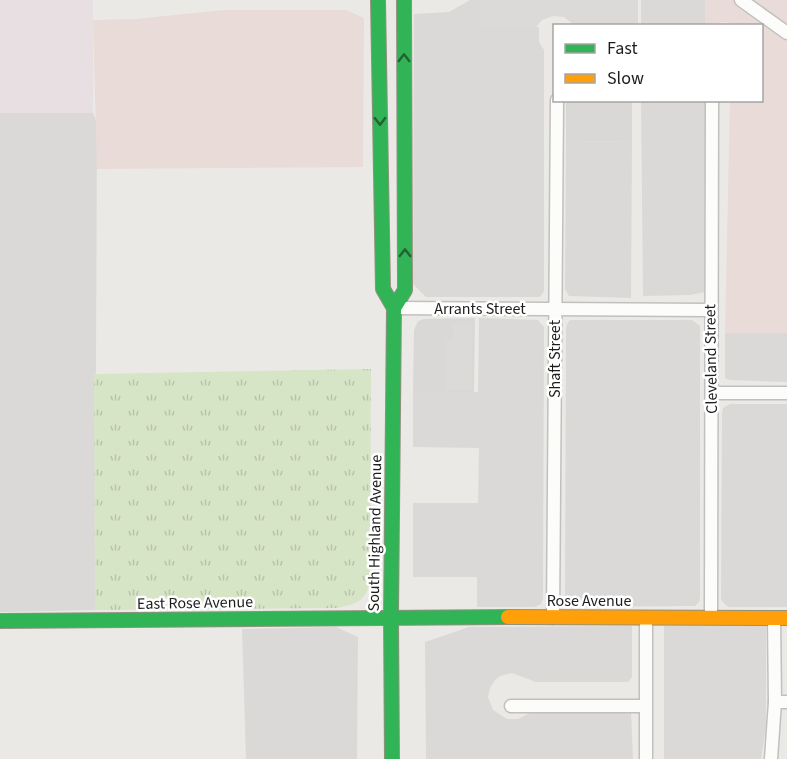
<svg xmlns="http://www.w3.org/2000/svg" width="787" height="759" viewBox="0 0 787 759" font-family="'Source Sans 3',sans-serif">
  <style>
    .residential { fill: #dad9d7 }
    .commercial { fill: #e8dbd8 }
    .industrial { fill: #e8dfe3 }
    .religious { fill: #d9d8d7 }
    .grass { fill: url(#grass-tufts) }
    .parking { fill: #dbdad9 }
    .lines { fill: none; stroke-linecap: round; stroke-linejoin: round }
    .street-casing { stroke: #c1c0be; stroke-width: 15 }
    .fast-casing { stroke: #91927f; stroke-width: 16 }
    .slow-casing { stroke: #91927f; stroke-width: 16 }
    .street { stroke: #fcfcfb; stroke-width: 12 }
    .fast { stroke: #30b455; stroke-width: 14 }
    .slow { stroke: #ff9f0a; stroke-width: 14 }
    .oneway { stroke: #266136 }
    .labels { text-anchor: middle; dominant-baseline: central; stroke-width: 5; stroke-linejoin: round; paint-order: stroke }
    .street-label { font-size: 16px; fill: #1d1d1d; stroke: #fff }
  </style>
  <defs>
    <pattern id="grass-tufts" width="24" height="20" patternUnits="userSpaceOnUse" patternTransform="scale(1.5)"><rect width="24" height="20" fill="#d7e5c7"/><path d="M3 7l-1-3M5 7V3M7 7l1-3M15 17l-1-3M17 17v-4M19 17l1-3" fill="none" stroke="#b8c4aa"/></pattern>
  </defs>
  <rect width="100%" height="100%" fill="#ebe9e5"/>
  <g class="residential">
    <path d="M470 0H480V27H539V42L544 50V291L540 297H426L413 284 414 14 449 12Z"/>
    <rect x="641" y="0" width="64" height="25"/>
    <path d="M641 101H706V292L690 295 643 296Z"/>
    <path d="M0 113H93L97 123 95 610 0 612Z"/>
    <path d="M632 141 631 298 569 296 565 289 566 142Z"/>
    <path d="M479 318 538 320 544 327 543 598 541 604 535 607H477V577H413V503H478L479 448 413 447V392H478Z"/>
    <path d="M570 320H692L700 326V597L699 602 695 606 572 607 565 603 566 329 567 324Z"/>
    <path d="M725 333H787V382L729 380 725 378Z"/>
    <path d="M730 404H787V607H728L721 600 722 414 723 408Z"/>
    <path d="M766 625V727L761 759H664V626Z"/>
    <path d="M632 626V677L628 682H536L512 673 500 676 495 680 490 688 488 697 493 710 507 719H518L532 712 631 711 633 759H426L425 642 469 627Z"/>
    <path d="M336 627 358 637 357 759H246L242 629Z"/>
  </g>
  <g class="commercial">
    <path d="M705 0H787V333H725L730 101 762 100V26L738 25 725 22 705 25Z"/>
    <path d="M224 10H346L364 18 363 167 97 169 93 20 135 19Z"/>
  </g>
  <rect class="industrial" x="0" y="0" width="93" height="113"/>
  <g class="religious">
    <path d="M566 101H632V141L566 142Z"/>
    <path d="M475 318 474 392H413L414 330 418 321 424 319Z"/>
  </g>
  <path class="grass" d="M371 369 370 582C366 601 356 604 338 608L95 610 94 374Z"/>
  <g class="parking">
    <path d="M480 0H638V25H574L564 17 553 16 542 20 536 27 480 28Z"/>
    <path d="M453 323H472V390H446V340H453Z"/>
  </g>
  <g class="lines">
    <g class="street-casing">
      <g id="street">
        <path d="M741 0 787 33"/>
        <path d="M394 308 710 310"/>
        <path d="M712 393H787"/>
        <path d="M553 618 557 100"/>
        <path d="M711 618 712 100"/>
        <path d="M775 702H787"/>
        <path d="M511 706H645"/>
        <path d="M646 759V618"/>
        <path d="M771 759 775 702 774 618"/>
      </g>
    </g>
    <g class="fast-casing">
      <g id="fast">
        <path d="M378 0 383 289 394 308"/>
        <path d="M0 621 508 617"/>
        <path d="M392 759 391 617 394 308 405 290 404 0"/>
      </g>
    </g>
    <g class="slow-casing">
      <path id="slow" d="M508 617 787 618"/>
    </g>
    <use href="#street" class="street"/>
    <use href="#fast" class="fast"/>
    <use href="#slow" class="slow"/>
  </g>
  <defs><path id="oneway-chevron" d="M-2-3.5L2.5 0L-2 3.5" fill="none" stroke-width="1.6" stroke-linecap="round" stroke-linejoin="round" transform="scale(1.5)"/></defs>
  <g class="oneway">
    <use href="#oneway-chevron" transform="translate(404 58) rotate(-90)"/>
    <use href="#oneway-chevron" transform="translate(380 121) rotate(89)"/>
    <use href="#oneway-chevron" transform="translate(405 253) rotate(-90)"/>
  </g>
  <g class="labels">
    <g class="street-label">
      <text x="480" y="309">Arrants Street</text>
      <text transform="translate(555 359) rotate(-90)">Shaft Street</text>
      <text transform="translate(711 359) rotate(-91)">Cleveland Street</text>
      <text transform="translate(375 533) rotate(-89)">South Highland Avenue</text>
      <text x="589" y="601">Rose Avenue</text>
      <text transform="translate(195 603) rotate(-1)">East Rose Avenue</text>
    </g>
  </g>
  <rect x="553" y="24" width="210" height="78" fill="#ffffff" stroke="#a5a5a5" stroke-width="1.5"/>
  <rect x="565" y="44" width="30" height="9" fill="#30b455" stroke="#a5a5a5" stroke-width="1.5"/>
  <text x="607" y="54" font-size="18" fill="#1d1d1d">Fast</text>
  <rect x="565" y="74" width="30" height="9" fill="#ff9f0a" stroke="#a5a5a5" stroke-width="1.5"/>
  <text x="607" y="84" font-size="18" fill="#1d1d1d">Slow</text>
</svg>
